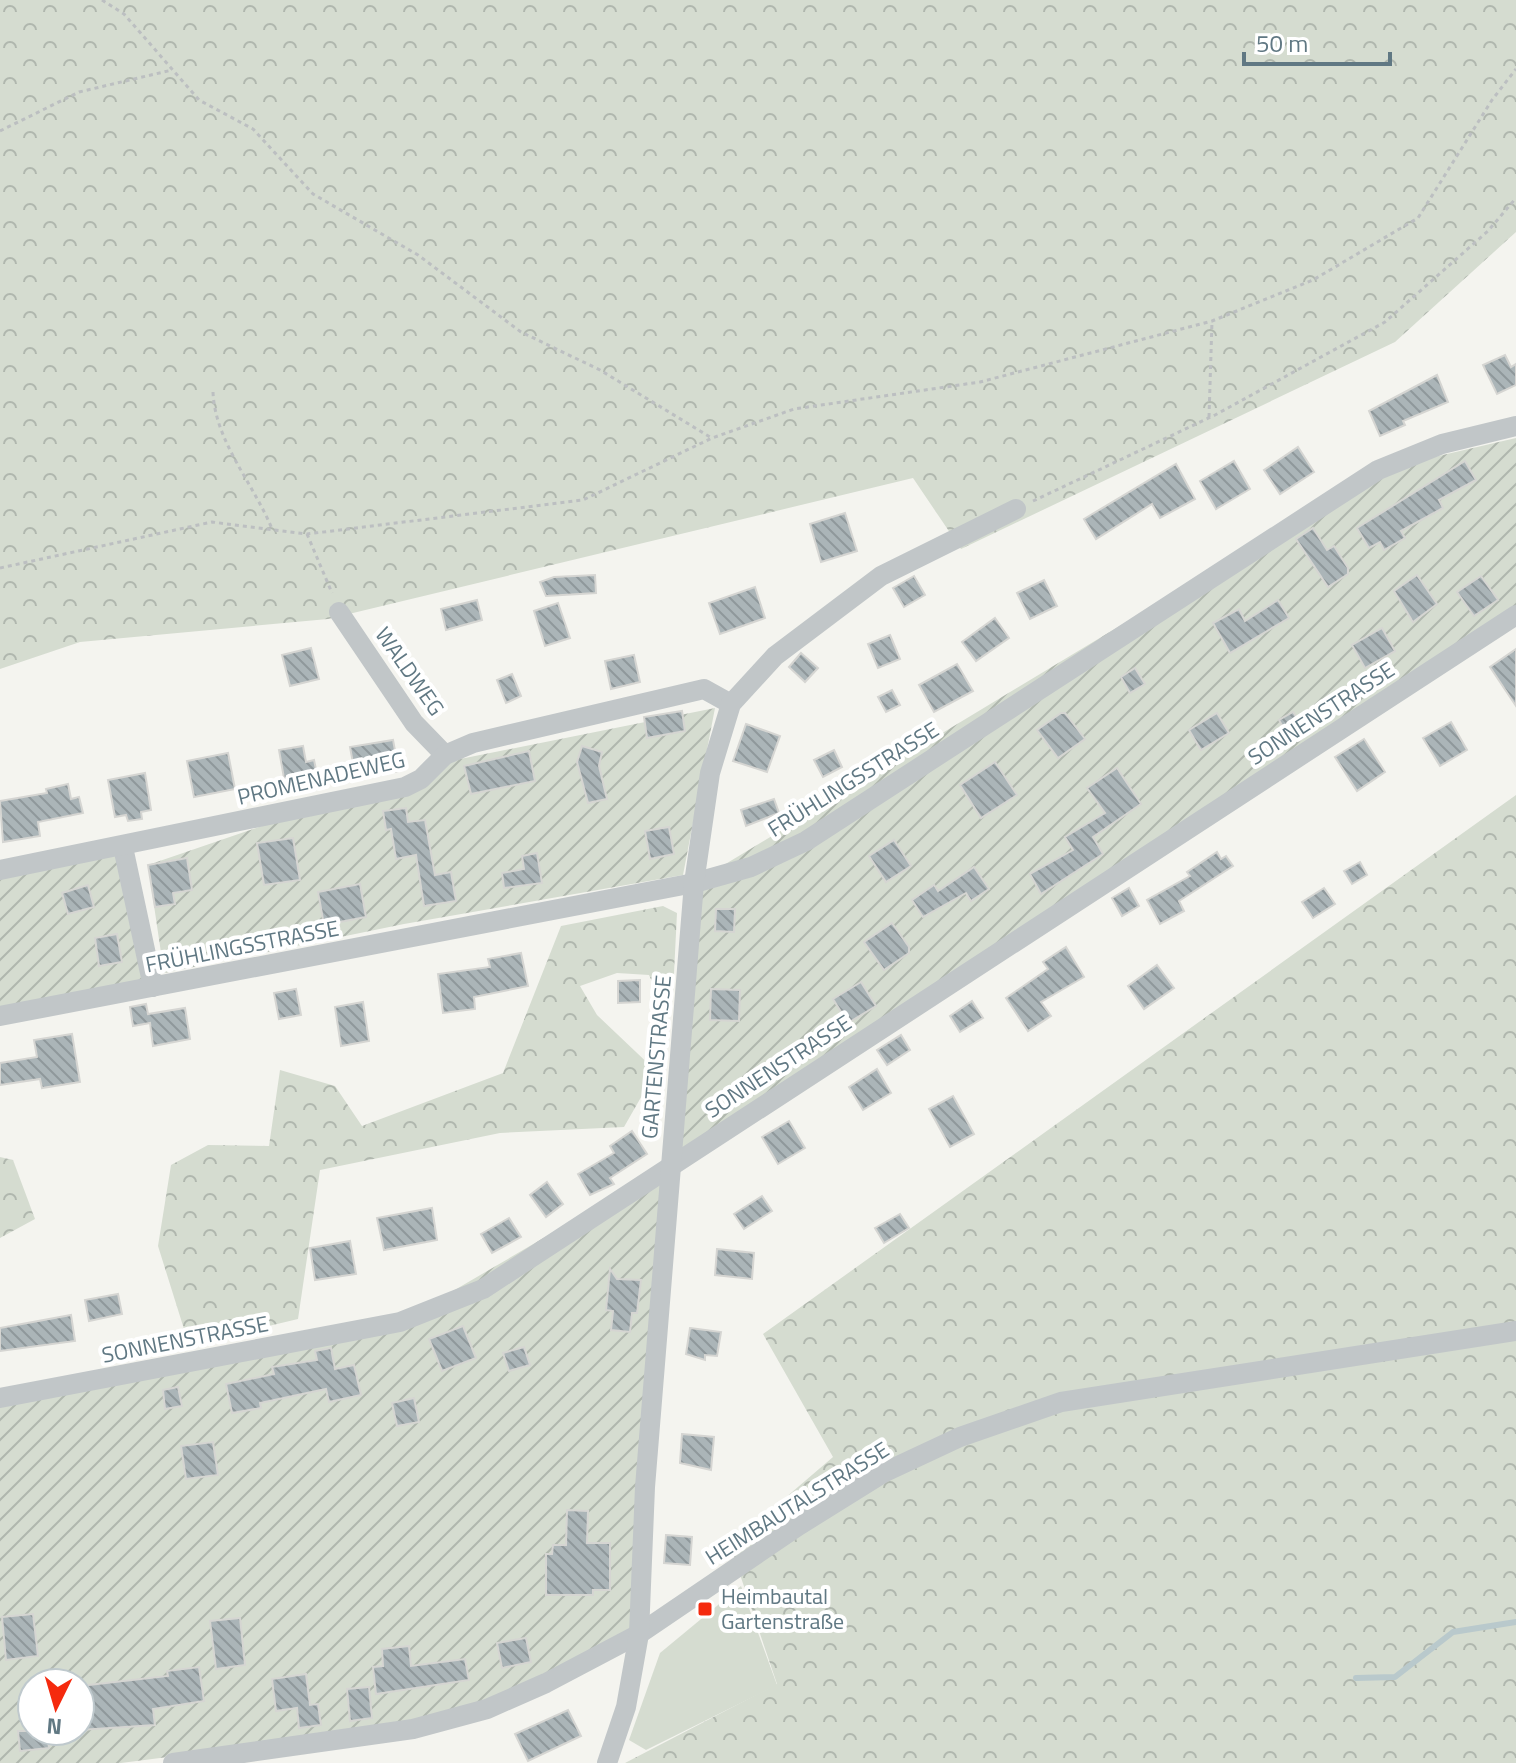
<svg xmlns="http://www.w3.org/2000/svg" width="1516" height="1763" viewBox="0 0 1516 1763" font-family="'Titillium Web',sans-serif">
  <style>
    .forest { fill: url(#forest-crowns) }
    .park { fill: #d5dcd0 }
    .garden { fill: url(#garden-furrows); fill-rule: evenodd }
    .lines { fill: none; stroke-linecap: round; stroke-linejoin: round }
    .stream { stroke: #b9c9cc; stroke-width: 6 }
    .building { fill: url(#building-back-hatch); stroke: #d5d5d2; stroke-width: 2 }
    .path { stroke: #bcbfc1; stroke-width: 3; stroke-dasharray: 4 4; stroke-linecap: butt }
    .minor { stroke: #c1c6c8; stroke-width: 20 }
    .poi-dot { fill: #f52a0e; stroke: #fff; stroke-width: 3 }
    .labels { text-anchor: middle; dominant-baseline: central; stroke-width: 8; stroke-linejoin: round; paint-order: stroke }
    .street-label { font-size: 22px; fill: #607883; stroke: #fff }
    .poi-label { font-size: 22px; fill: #607883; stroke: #fff; text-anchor: start }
  </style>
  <defs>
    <pattern id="forest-crowns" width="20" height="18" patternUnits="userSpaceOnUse" patternTransform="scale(2)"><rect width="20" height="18" fill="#d5dcd0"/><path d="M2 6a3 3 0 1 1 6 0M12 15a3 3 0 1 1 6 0" fill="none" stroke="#b0b7ae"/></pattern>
    <pattern id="garden-furrows" width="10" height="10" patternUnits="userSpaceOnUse" patternTransform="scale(2)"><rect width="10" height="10" fill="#d5dcd0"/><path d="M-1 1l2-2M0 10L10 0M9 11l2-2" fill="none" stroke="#b0b7ae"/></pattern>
    <pattern id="building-back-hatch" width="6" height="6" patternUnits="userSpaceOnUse" patternTransform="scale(2)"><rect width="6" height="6" fill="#abb5b8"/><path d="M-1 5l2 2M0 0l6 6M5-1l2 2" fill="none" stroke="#8f989b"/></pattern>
  </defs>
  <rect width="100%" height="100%" fill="#f4f4ef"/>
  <g class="forest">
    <path d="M0 0H1516V232L1395 342 961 549 913 478 328 619 80 642 0 669Z"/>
    <path d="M1516 795V1763H625L777 1684 730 1545 833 1457 763 1334Z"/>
    <path d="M663 906 677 913 673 993 658 995 649 975 617 973 580 986 597 1015 656 1071 624 1127 500 1133 320 1170 298 1319 189 1345 158 1246 171 1165 208 1145 269 1146 280 1070 335 1086 362 1126 503 1073 561 926Z"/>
    <path d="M0 1157 13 1160 35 1219 0 1238Z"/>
  </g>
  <path class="park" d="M741 1586 777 1685 646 1750 629 1740 660 1653Z"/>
  <g class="garden">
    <path d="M1516 438V615L671 1164 639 1634 440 1722 121 1763H0V1398L400 1322 670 1164 694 883 1378 470ZM32 1683H80V1731H32Z"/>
    <path d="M715 708 683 875 404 924 164 973 148 865 455 760Z"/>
    <path d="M123 847 153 987 0 1016V870Z"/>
  </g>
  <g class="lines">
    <path class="stream" d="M1356 1678 1395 1677 1453 1632 1516 1622"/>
  </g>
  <g class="building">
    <path d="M1505 355 1511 367 1516 364V385L1497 394 1483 365Z"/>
    <path d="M1437 375 1448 402 1403 421 1405 425 1380 436 1369 411Z"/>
    <path d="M1298 447 1314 472 1280 494 1264 470Z"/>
    <path d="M1234 461 1250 489 1216 509 1200 481Z"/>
    <path d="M1465 461 1476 480 1439 500 1443 508 1401 531 1405 538 1384 550 1380 542 1369 548 1357 528Z"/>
    <path d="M1176 464 1195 499 1160 518 1152 504 1096 539 1084 519Z"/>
    <path d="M845 513 857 551 821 562 810 524Z"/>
    <path d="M1313 528 1327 550 1334 546 1348 568V574L1328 587 1296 539Z"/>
    <path d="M595 575 596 593 546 596 540 582 554 577Z"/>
    <path d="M1417 575 1437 604 1413 622 1394 591Z"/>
    <path d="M914 576 925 595 904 607 893 588Z"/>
    <path d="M1481 576 1498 600 1474 616 1457 592Z"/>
    <path d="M1044 580 1057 606 1030 619 1017 593Z"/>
    <path d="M755 587 765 618 720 634 709 603Z"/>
    <path d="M477 600 482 620 446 630 441 609Z"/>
    <path d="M1278 600 1289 618 1230 653 1213 623 1239 609 1245 621Z"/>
    <path d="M558 603 570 638 545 646 534 611Z"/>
    <path d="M995 618 1009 638 976 661 962 642Z"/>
    <path d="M1382 628 1395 651 1365 668 1352 645Z"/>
    <path d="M890 635 900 659 878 668 868 644Z"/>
    <path d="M311 648 319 679 290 686 282 655Z"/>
    <path d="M1516 649V706L1490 667Z"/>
    <path d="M801 653 818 668 805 682 789 667Z"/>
    <path d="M634 655 640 682 611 689 605 661Z"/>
    <path d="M957 664 973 691 934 712 919 685Z"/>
    <path d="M1135 668 1145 684 1130 693 1121 677Z"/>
    <path d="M512 674 521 696 506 703 497 680Z"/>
    <path d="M892 690 900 705 886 712 878 697Z"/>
    <path d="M1331 695 1342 709 1282 744 1276 735 1284 729 1279 720 1293 712 1298 719Z"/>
    <path d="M682 711 685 731 647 738 644 717Z"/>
    <path d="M1061 713H1065L1085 739 1058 758 1037 730Z"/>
    <path d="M1217 713 1229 733 1201 750 1189 730Z"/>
    <path d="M1451 722 1467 750 1440 766 1423 738Z"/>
    <path d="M746 724 780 736 767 772 733 761Z"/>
    <path d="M1364 739 1385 772 1357 791 1335 757Z"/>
    <path d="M393 740 399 771 356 779 350 747Z"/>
    <path d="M303 746 306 762 314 760 320 788 287 795 279 750Z"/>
    <path d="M582 746 602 752 599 766 607 799 588 803 577 762Z"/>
    <path d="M834 750 842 767 823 777 814 760Z"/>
    <path d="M529 751 535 781 471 794 464 766Z"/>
    <path d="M228 753 235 789 194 797 187 761Z"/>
    <path d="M995 762 1017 795 981 818 960 785Z"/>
    <path d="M1117 768 1141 804 1093 837 1103 854 1041 894 1030 874 1073 850 1065 837 1105 813 1087 788Z"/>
    <path d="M145 773 151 810 141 812 142 819 128 821 126 815 115 817 108 780Z"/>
    <path d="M68 784 71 799 79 797 83 813 38 822 40 836 3 842 0 801 47 793 46 789Z"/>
    <path d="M774 799 779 813 746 826 741 810Z"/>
    <path d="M406 808 408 822 425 820 435 875 451 872 456 901 424 906 416 855 396 859 391 829 386 830 383 811Z"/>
    <path d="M669 827 674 854 650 859 645 831Z"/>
    <path d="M293 838 300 880 264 885 257 843Z"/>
    <path d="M894 840 911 866 886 882 869 856Z"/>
    <path d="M1217 852 1221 859 1226 856 1233 866 1179 901 1184 911 1160 924 1147 900 1190 876 1187 872Z"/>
    <path d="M537 853 542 883 504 888 502 873 524 869 522 856Z"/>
    <path d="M187 858 192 890 173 893 175 904 155 907 148 865Z"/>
    <path d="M1360 862 1367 875 1352 884 1344 871Z"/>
    <path d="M974 867 989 889 971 901 966 893 923 917 912 900 934 885 938 891Z"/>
    <path d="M360 884 366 917 324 925 318 892Z"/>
    <path d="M88 885 94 907 68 914 62 893Z"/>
    <path d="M1129 888 1139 906 1122 916 1112 898Z"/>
    <path d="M1324 888 1335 904 1313 918 1302 902Z"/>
    <path d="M716 909H735L734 932 715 931Z"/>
    <path d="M892 923 909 947V953L884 970 864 942Z"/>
    <path d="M117 934 122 962 99 966 95 938Z"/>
    <path d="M1066 947 1084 977 1041 1002 1051 1016 1028 1031 1006 998 1048 969 1043 962Z"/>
    <path d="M521 953 528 986 474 997 475 1009 443 1013 438 974 490 967 488 959Z"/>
    <path d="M1157 965 1174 988 1144 1009 1128 986Z"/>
    <path d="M640 980V1002L618 1003V981Z"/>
    <path d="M861 982 876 1006 848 1023 833 999Z"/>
    <path d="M296 989 301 1015 279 1019 274 993Z"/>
    <path d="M711 989 740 990 739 1021 710 1020Z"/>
    <path d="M972 1001 983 1018 960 1032 950 1016Z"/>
    <path d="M363 1002 369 1041 341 1046 335 1007Z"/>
    <path d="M146 1004 148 1014 185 1008 190 1039 153 1046 150 1023 133 1026 130 1007Z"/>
    <path d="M72 1034 80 1082 42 1088 40 1079 0 1085V1063L37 1057 34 1040Z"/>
    <path d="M901 1035 910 1050 887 1065 877 1050Z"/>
    <path d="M877 1069 891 1093 863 1110 849 1087Z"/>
    <path d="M953 1096 974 1134 950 1147 929 1109Z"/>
    <path d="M789 1121 805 1148 778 1164 762 1137Z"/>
    <path d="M632 1131 647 1154 610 1178 614 1184 590 1195 578 1174 614 1153 610 1146Z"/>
    <path d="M547 1182 563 1204 546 1217 530 1195Z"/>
    <path d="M762 1196 772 1211 744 1229 734 1214Z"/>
    <path d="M432 1208 437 1240 384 1250 377 1218Z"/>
    <path d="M900 1214 909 1228 884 1243 875 1228Z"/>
    <path d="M509 1218 521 1237 492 1253 481 1234Z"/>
    <path d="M350 1241 356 1274 315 1280 310 1248Z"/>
    <path d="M717 1249 754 1253 752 1279 715 1275Z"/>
    <path d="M610 1269 617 1279 641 1280 637 1313H632L630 1332 611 1330 613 1311 606 1310Z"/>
    <path d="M118 1294 122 1314 89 1321 85 1300Z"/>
    <path d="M71 1315 75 1341 0 1351V1328Z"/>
    <path d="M463 1326 476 1358 442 1371 429 1339Z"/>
    <path d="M690 1328 721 1332 717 1356 705 1355V1360L686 1354Z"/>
    <path d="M524 1347 530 1365 509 1371 503 1353Z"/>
    <path d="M331 1348 335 1369 354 1365 361 1395 329 1402 326 1389 260 1403 261 1408 232 1413 226 1384 274 1374 272 1367 317 1360 315 1351Z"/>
    <path d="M178 1387 182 1406 165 1409 163 1390Z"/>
    <path d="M414 1398 419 1422 397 1426 392 1403Z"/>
    <path d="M682 1434 714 1437 711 1470 680 1463Z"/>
    <path d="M213 1442 218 1475 186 1479 181 1446Z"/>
    <path d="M567 1510 588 1511 587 1543H610V1590H593V1595H546V1554H552L553 1545H566Z"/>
    <path d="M666 1535 692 1537 690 1565 664 1563Z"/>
    <path d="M33 1614 38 1656 6 1660 2 1617Z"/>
    <path d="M240 1618 245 1665 216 1669 210 1621Z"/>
    <path d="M526 1638 531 1662 502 1668 497 1643Z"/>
    <path d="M409 1646 411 1666 465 1659 469 1680 376 1694 373 1667 383 1666 382 1649Z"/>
    <path d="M199 1667 204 1701 153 1709 155 1725 80 1730V1686L168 1676 167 1671Z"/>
    <path d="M306 1674 310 1705 318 1704 321 1725 299 1728 297 1708 276 1711 272 1679Z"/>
    <path d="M369 1687 372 1718 350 1721 347 1689Z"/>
    <path d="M568 1710 581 1736 528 1761 515 1734Z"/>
    <path d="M18 1731H47L49 1748 20 1751Z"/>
  </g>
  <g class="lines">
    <g class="path">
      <path d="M102 0 124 14 199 100 253 129 313 194 418 255 521 332 600 370 710 437"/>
      <path d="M0 131 79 92 172 70"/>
      <path d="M213 392C215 442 254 484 272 529"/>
      <path d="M1209 417 1212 321"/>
      <path d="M1033 501 1215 415 1385 322 1488 231 1516 198"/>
      <path d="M307 534 332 593"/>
      <path d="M0 568 212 522 307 534 583 500 712 438 794 409 980 382 1212 321 1313 280 1418 218 1492 100 1516 69"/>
    </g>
    <g class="minor">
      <path d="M339 612 414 723 445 755"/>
      <path d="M123 847 153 987"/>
      <path d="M0 870 405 787 421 779 445 755 473 743 704 689 731 704"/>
      <path d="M0 1016 694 883 751 867 806 841 1378 470 1442 444 1516 426"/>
      <path d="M0 1398 400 1322 483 1289 1516 615"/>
      <path d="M173 1763 413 1729 487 1709 546 1683 639 1634 798 1526 883 1473 960 1437 1061 1402 1516 1331"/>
      <path d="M607 1763 626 1707 639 1634 645 1487 694 883 710 773 731 704 775 656 881 576 1016 509"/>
    </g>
  </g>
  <rect class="poi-dot" x="697" y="1601" width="16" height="16" rx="4"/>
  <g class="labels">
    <g class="street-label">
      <text transform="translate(410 671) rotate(55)">WALDWEG</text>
      <text transform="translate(1321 713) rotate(-33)">SONNENSTRASSE</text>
      <text transform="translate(321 778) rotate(-13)">PROMENADEWEG</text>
      <text transform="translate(853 779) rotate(-32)">FRÜHLINGSSTRASSE</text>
      <text transform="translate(242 946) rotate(-11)">FRÜHLINGSSTRASSE</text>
      <text transform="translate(656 1057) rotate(-85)">GARTENSTRASSE</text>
      <text transform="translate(778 1066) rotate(-33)">SONNENSTRASSE</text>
      <text transform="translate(185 1339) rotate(-11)">SONNENSTRASSE</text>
      <text transform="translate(797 1503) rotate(-32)">HEIMBAUTALSTRASSE</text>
    </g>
    <g class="poi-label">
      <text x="721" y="1596">Heimbautal<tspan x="721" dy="25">Gartenstraße</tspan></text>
    </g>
  </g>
  <g transform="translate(56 1707) rotate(185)"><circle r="38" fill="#ffffff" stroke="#bfc9cd" stroke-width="2"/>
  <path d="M0-6L14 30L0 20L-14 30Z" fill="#f52a0e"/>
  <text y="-12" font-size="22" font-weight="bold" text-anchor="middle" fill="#607883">N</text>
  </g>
  <path d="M1244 52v12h146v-12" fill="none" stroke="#607883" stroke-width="4"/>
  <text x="1256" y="52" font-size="24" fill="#607883" stroke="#ffffff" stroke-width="6" paint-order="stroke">50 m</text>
</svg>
